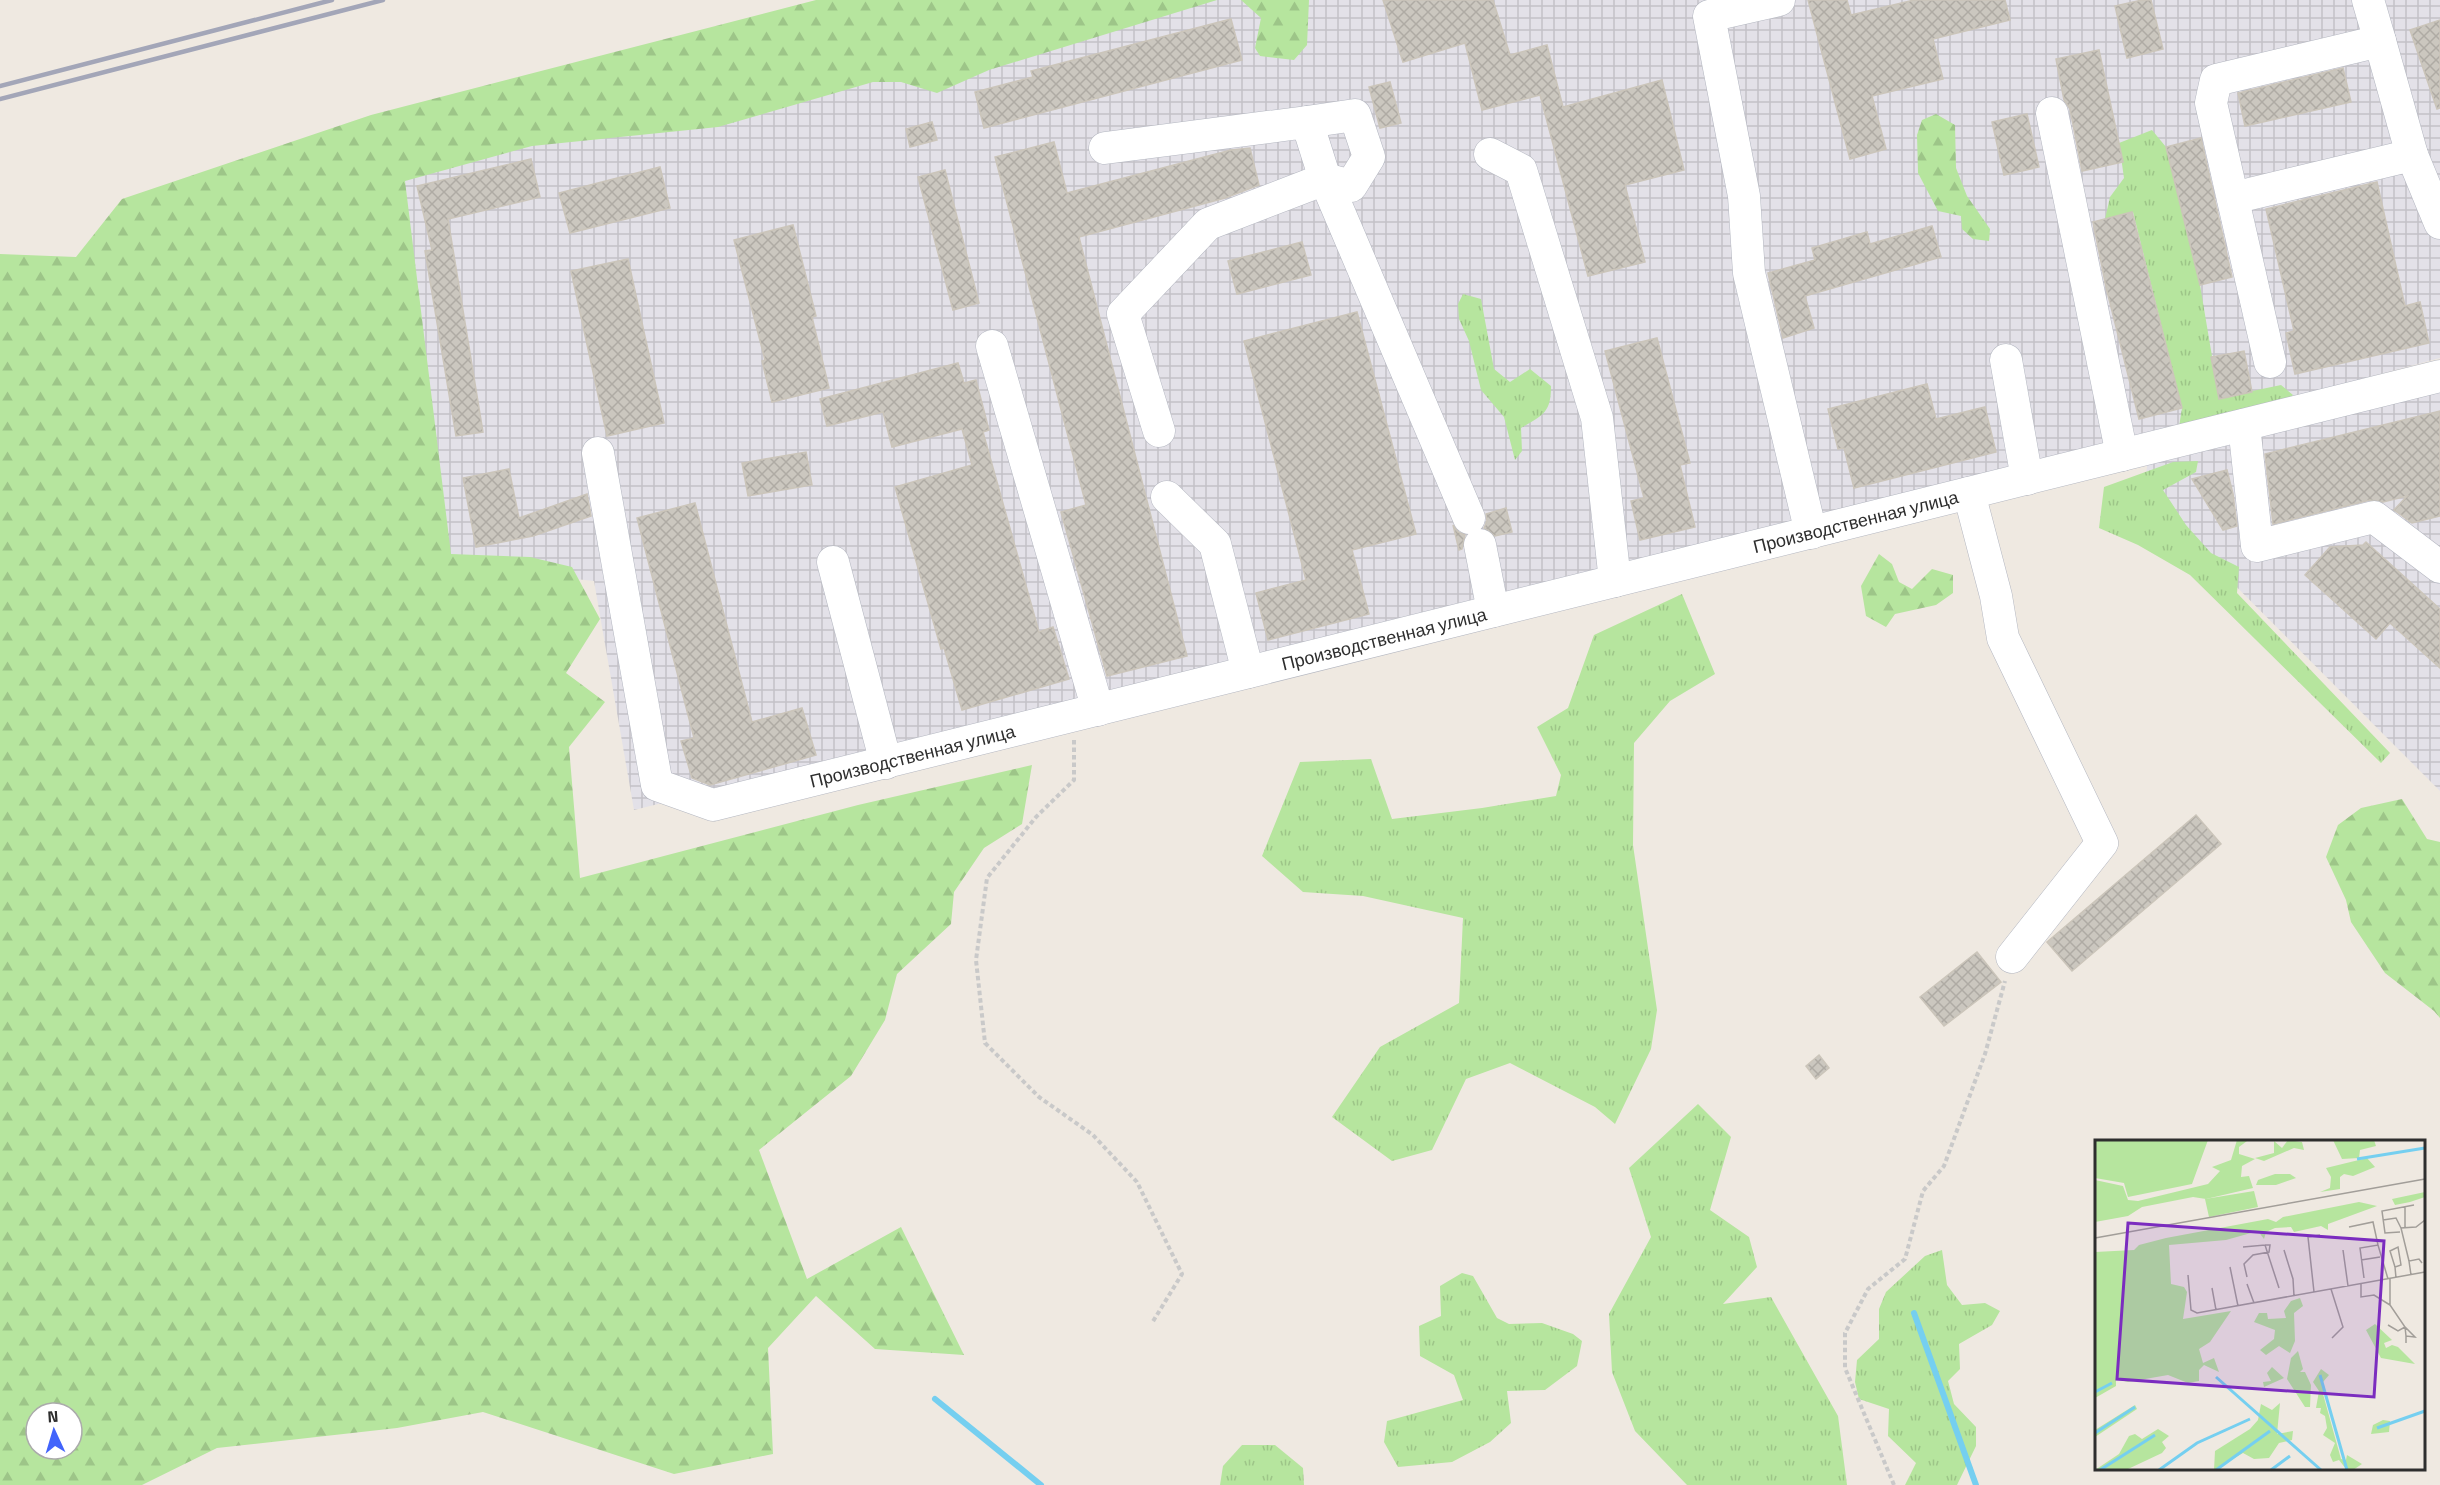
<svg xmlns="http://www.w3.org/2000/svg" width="2440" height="1485" viewBox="0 0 2440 1485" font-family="'Titillium Web',sans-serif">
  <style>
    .industrial { fill: url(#industrial-grid) }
    .grass { fill: url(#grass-tufts) }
    .forest { fill: url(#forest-firs); fill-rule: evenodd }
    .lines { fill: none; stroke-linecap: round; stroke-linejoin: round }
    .stream { stroke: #75cff0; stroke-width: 6 }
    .building { fill: url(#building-cross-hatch); stroke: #cbc5ba; stroke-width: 1.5 }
    .minor-casing { stroke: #b4b7c1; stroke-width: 33 }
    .path { stroke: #c9c9c9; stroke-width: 4; stroke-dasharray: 4.5 3; stroke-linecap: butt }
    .minor { stroke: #fff; stroke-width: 32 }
    .rail { stroke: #a3a6b8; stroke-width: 4.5 }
    .labels { text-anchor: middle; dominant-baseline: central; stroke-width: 5; stroke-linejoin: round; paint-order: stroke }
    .street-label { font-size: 18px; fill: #2e2e2e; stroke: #fff }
    .inset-river { fill: none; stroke: #75cff0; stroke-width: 3 }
    .inset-road { fill: none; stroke: #a29e99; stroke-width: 1.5 }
    .view { fill: #7b2cbf; fill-opacity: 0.15; stroke: #7b2cbf; stroke-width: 3 }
    .inset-edge { fill: none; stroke: #2e2e2e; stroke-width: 3 }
  </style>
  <defs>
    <pattern id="industrial-grid" width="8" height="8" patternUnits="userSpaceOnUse" patternTransform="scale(1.5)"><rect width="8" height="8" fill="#e3e1e8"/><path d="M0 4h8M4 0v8" fill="none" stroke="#c3c1c7"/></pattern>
    <pattern id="grass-tufts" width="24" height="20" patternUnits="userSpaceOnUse" patternTransform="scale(1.5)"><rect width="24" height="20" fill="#b6e59e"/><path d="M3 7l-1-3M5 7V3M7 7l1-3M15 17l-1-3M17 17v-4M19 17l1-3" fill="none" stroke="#9dc588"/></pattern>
    <pattern id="forest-firs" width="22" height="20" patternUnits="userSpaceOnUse" patternTransform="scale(1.5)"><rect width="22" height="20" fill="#b6e59e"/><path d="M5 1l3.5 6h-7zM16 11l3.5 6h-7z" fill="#9dc588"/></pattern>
    <pattern id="building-cross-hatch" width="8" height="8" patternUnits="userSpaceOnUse" patternTransform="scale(1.5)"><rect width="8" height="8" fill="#cbc7bf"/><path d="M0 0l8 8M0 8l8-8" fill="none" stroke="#afaba4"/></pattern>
  </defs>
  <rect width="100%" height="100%" fill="#efe9e1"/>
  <g class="industrial">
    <path d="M1015 0H2440V358L2136 439 634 810 594 581 437 564 372 167Z"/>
    <path d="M2440 386V791L2144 494 2148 457Z"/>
  </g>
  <g class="grass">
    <path d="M2152 130 2166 147 2200 285 2219 398 2281 385 2293 395 2279 408 2179 427 2182 408 2133 212 2105 219 2110 197 2124 178 2119 143Z"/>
    <path d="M1463 294 1481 299 1494 369 1510 382 1530 369 1551 386C1551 413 1543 415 1521 428L1522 451 1515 460 1504 417 1481 390 1469 341 1459 319 1458 304Z"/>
    <path d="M2198 461 2196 472 2163 490 2186 525 2211 553 2239 567 2237 593 2390 753 2381 763 2190 575 2138 545 2099 528 2104 487 2173 462Z"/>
    <path d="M1682 594 1715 674 1670 701 1634 743 1633 845 1657 1010 1651 1049 1615 1124 1595 1107 1510 1063 1466 1079 1432 1150 1392 1161 1332 1117 1380 1047 1459 1003 1463 918 1363 896 1303 892 1262 856 1300 762 1371 759 1392 819 1482 808 1556 796 1561 775 1537 727 1568 708 1594 635Z"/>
    <path d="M1698 1104 1731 1137 1710 1210 1749 1237 1757 1267 1723 1304 1771 1297 1838 1416 1847 1485H1687L1635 1431 1612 1372 1609 1314 1651 1237 1629 1168Z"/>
    <path d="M1942 1250 1947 1285 1962 1305 1985 1303 2000 1311 1992 1325 1959 1344 1960 1369 1948 1381 1954 1404 1976 1427V1446L1957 1485H1905L1916 1463 1888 1436 1889 1409 1859 1399 1855 1382 1857 1360 1879 1339V1309L1886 1292 1925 1256Z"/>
    <path d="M1462 1273 1473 1276 1497 1318 1509 1324 1542 1323 1573 1334 1582 1341 1577 1366 1545 1390 1507 1391 1511 1423 1490 1442 1452 1462 1398 1467 1384 1442 1387 1421 1463 1400 1454 1375 1420 1356 1419 1326 1441 1316 1440 1286Z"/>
    <path d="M1242 1445H1275L1303 1468 1304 1485H1220L1223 1466Z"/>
  </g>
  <g class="forest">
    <path d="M816 0H1217L989 70 937 93 901 82H873L718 127 532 146 405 181 451 554 530 557 572 567 600 619 566 673 605 702 569 747 580 878 858 805 1032 765 1022 824 984 848 954 892 951 924 897 974 885 1020 851 1076 759 1150 807 1279 901 1227 964 1355 875 1349 816 1296 768 1348 773 1454 674 1474 483 1412 397 1428 217 1448 142 1485H0V254L76 257 122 199 371 115ZM36 1413H72V1449H36Z"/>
    <path d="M1241 0H1309L1307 45 1294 60 1260 56 1255 48 1261 18Z"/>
    <path d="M1936 114 1955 125 1956 168 1967 196 1990 229 1989 241 1973 239 1962 229 1961 216 1938 211 1918 173 1917 135 1922 120Z"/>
    <path d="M1879 554 1892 564 1899 582 1912 589 1932 569 1953 575V593L1936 605 1895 614 1886 627 1866 616 1861 586Z"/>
    <path d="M2402 799 2427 839 2440 842V1018L2434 1011 2385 973 2351 922 2346 900 2326 857 2338 825 2361 808Z"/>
  </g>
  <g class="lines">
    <g class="stream">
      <path d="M1914 1313 1976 1485"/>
      <path d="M935 1399 1041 1485"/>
    </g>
  </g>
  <g class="building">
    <path d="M1383 0H1493L1510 55 1547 45 1563 107 1662 80 1684 170 1625 185 1645 262 1588 276 1540 95 1482 110 1465 43 1403 62Z"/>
    <path d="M1808 0H1847L1851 15 1914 0H2005L2010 20 1933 39 1943 79 1872 96 1886 149 1850 159Z"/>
    <path d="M2142 0H2151L2163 49 2127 58 2115 6Z"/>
    <path d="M1231 19 1242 60 984 128 975 92 1033 77 1031 71Z"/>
    <path d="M2440 20V108L2437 109 2410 30Z"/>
    <path d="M2099 50 2123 162 2082 171 2070 109 2064 100 2056 59Z"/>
    <path d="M2343 68 2351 102 2245 126 2238 93Z"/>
    <path d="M1390 82 1401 123 1380 128 1369 87Z"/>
    <path d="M2027 114 2039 167 2004 175 1992 122Z"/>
    <path d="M932 122 937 140 910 147 906 129Z"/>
    <path d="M2201 138 2232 277 2200 285 2166 147Z"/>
    <path d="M1054 142 1067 193 1231 150 1250 148 1259 185 1225 198 1079 237 1187 656 1107 676 1061 512 1086 505 995 157Z"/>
    <path d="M531 159 540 197 448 219 483 432 456 436 425 251 432 250 417 186Z"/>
    <path d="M660 167 670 208 570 233 559 193Z"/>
    <path d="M945 170 979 303 953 310 918 177Z"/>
    <path d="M2377 182 2405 306 2420 302 2429 343 2295 374 2286 333 2294 331 2266 209Z"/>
    <path d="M2132 212 2182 408 2139 419 2106 287 2093 222Z"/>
    <path d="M793 225 816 316 812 317 829 388 772 402 762 361 765 360 734 240Z"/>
    <path d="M1932 226 1941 257 1805 296 1814 328 1783 338 1768 273 1815 260 1812 248 1867 232 1870 244Z"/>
    <path d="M1302 242 1311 275 1237 294 1228 261Z"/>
    <path d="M628 259 664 423 607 436 571 271Z"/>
    <path d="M1357 312 1416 534 1352 550 1369 614 1268 640 1256 593 1306 580 1244 341Z"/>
    <path d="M1657 338 1690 463 1680 465 1695 527 1640 540 1631 501 1644 498 1605 351Z"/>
    <path d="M2244 351 2252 392 2219 399 2211 357Z"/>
    <path d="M958 363 964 383 976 380 989 430 983 432 1039 632 1053 627 1069 679 962 710 944 648 941 649 895 487 972 465 962 429 892 447 883 412 827 426 820 399Z"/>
    <path d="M1927 384 1936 419 1985 407 1996 452 1854 488 1844 448 1838 449 1828 409Z"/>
    <path d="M2440 411V516L2412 523 2394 510 2407 496 2383 502 2370 500 2273 524 2265 454Z"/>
    <path d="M806 452 812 485 748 496 742 463Z"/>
    <path d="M509 469 519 518 587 494 591 516 533 536 476 547 463 478Z"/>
    <path d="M2227 470 2233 494 2237 526 2223 530 2192 479Z"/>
    <path d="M695 503 752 722 802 708 816 755 710 785 692 778 681 741 694 738 637 518Z"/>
    <path d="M1506 508 1512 532 1495 536 1484 528 1487 521 1486 514Z"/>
    <path d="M1453 525 1458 532 1465 535 1462 549 1459 550Z"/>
    <path d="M2366 542 2440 609V668L2390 623 2376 639 2305 575 2330 547 2363 545Z"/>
    <path d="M2196 815 2221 844 2072 971 2047 942Z"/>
    <path d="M1977 952 2001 982 1944 1026 1920 997Z"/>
    <path d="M1819 1055 1829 1068 1816 1079 1806 1066Z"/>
  </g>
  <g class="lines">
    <g class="minor-casing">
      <g id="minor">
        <path d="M1779 0 1709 16 1744 196 1749 273 1811 533"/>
        <path d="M2368 0 2380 41"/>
        <path d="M2052 113 2122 455"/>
        <path d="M1105 148 1307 122 1325 179 1469 518"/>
        <path d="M1490 154 1521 170 1597 418 1615 581"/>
        <path d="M2233 198 2412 155"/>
        <path d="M992 346 1098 710"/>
        <path d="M2006 360 2027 479"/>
        <path d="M2270 362 2211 103 2216 80 2380 41 2412 155 2440 223"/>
        <path d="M2244 425 2257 546 2374 517 2440 567"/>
        <path d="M1159 431 1123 314 1208 224 1325 179 1351 186 1369 157 1355 115 1307 122"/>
        <path id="s1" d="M598 453 657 785 713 805 2440 376"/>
        <path d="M1969 493 1996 596 2003 638 2102 843 2012 957"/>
        <path d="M1167 497 1215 544 1248 672"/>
        <path d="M1480 545 1493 611"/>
        <path d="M833 562 886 763"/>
      </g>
    </g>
    <g class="path">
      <path d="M1074 740V780L1036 817 987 878 976 960 985 1043 1039 1097 1093 1135 1137 1182 1182 1274 1152 1323"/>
      <path d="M1894 1485 1845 1368V1333L1868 1289 1905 1259 1923 1191 1944 1166 1985 1054 2005 981"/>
    </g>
    <use href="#minor" class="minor"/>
    <g class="rail">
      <path d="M0 86 332 0"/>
      <path d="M0 99 383 0"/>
    </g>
  </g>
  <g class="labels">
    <g class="street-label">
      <text stroke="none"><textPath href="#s1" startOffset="1574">Производственная улица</textPath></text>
      <text stroke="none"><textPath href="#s1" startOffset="1088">Производственная улица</textPath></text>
      <text stroke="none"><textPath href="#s1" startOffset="602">Производственная улица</textPath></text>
    </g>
  </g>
  <g transform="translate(2095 1140)">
    <rect width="330" height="330" fill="#efe9e1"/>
    <path d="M0 0H113L97 44 33 57 29 43 0 38ZM193 0 207 2 209 10 199 8 169 21 160 18 179 13V1L187 8ZM205 158 208 166 199 173 200 201 195 213 184 206 171 215 165 210 179 199 180 190 159 182 164 173H172L173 179 191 178 189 171 196 161ZM203 211 208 229 205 232H210L216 245 215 267H210L192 239 196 218ZM177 227 189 238 169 247 168 242 176 241 172 233ZM226 229 234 235 228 242V254L246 319 251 320 252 315 267 324 258 330 251 329 244 320 238 322 235 315 240 303 228 295 232 288 230 276 225 273 226 268H221L224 251 218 242ZM288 280 295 281 294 292 276 294 278 285Z" fill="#b6e59e"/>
    <path d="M142 0 152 1 144 7V14L160 19 147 26 146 37 154 36 158 48 111 59 98 57 47 67 33 76 0 82V40L28 46 33 60 43 61 113 44 125 31 117 27 136 20ZM272 18 280 27 258 36 249 34 245 37V49L225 52 235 48 236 37 231 28ZM180 34H195L201 38 181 45H161L163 40ZM330 52V57L315 62 300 65 297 59ZM264 62 282 66 233 84V90L226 86 199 92 196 87 180 88 171 92 169 99 163 91 131 100 74 105 76 144 89 147 92 152 88 179 136 171 115 202 104 209 108 223 119 218 124 232 109 225 104 230V241L93 243 73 235 33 242 21 239V246L0 258V112L39 110 44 105 71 98 173 79 181 82 188 77ZM280 184 297 200 289 203 291 208 297 205 303 207 320 224 286 218 271 190ZM185 263 182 294 198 291 197 300 184 303 174 318 159 319 148 313 119 330 120 311 155 289 163 280 166 264 177 270ZM40 265 42 269 0 297V290ZM63 289 74 296 67 302 71 308 67 313 33 329 0 330 24 314 34 296 40 294 47 299Z" fill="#b6e59e"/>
    <path d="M238 0H279L281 6 265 10 264 18 247 19ZM159 51 163 67 114 77 110 59Z" fill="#b6e59e"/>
    <path class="inset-river" d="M262 19 330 8M225 235 252 330M121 237 226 330M0 252 17 243M282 288 330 271M0 293 40 267M5 330 60 295M64 330 102 303 155 279M121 330 175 291M176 330 195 316"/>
    <path class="inset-road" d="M288 80 301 78 306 88M254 87 278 82 283 105M310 88V67M305 92 290 93 287 71 319 65M0 98 330 39M148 107 170 105 184 148M189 110 198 139 199 156M248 110 253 146M266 120 285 117M314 121 306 88 321 87 330 80M135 127 143 166M300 127 295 111 303 107 306 125 300 127 301 138M93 135 96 170 102 173 330 132M316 135 314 121 324 119 327 123M152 137 149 124 158 115 174 112 175 105H170M269 138 265 108 283 105 293 139M295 139V165L310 187 311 196M152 144 159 163M266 144V157L279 155 295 165M117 148 121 170M236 149 248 187 237 198M219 152 213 97 225 95M293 185 303 191 310 187 320 197 311 196V203"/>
    <path class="view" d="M33 83 289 101 279 257 22 239Z"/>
    <rect width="330" height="330" class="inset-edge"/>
  </g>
  <g transform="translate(54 1431) rotate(356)"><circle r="28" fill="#ffffff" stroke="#ababab" stroke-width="1.5"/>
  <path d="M0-4.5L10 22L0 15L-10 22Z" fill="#4264fb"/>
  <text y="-9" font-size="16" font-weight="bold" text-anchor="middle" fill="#2e2e2e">N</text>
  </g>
</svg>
